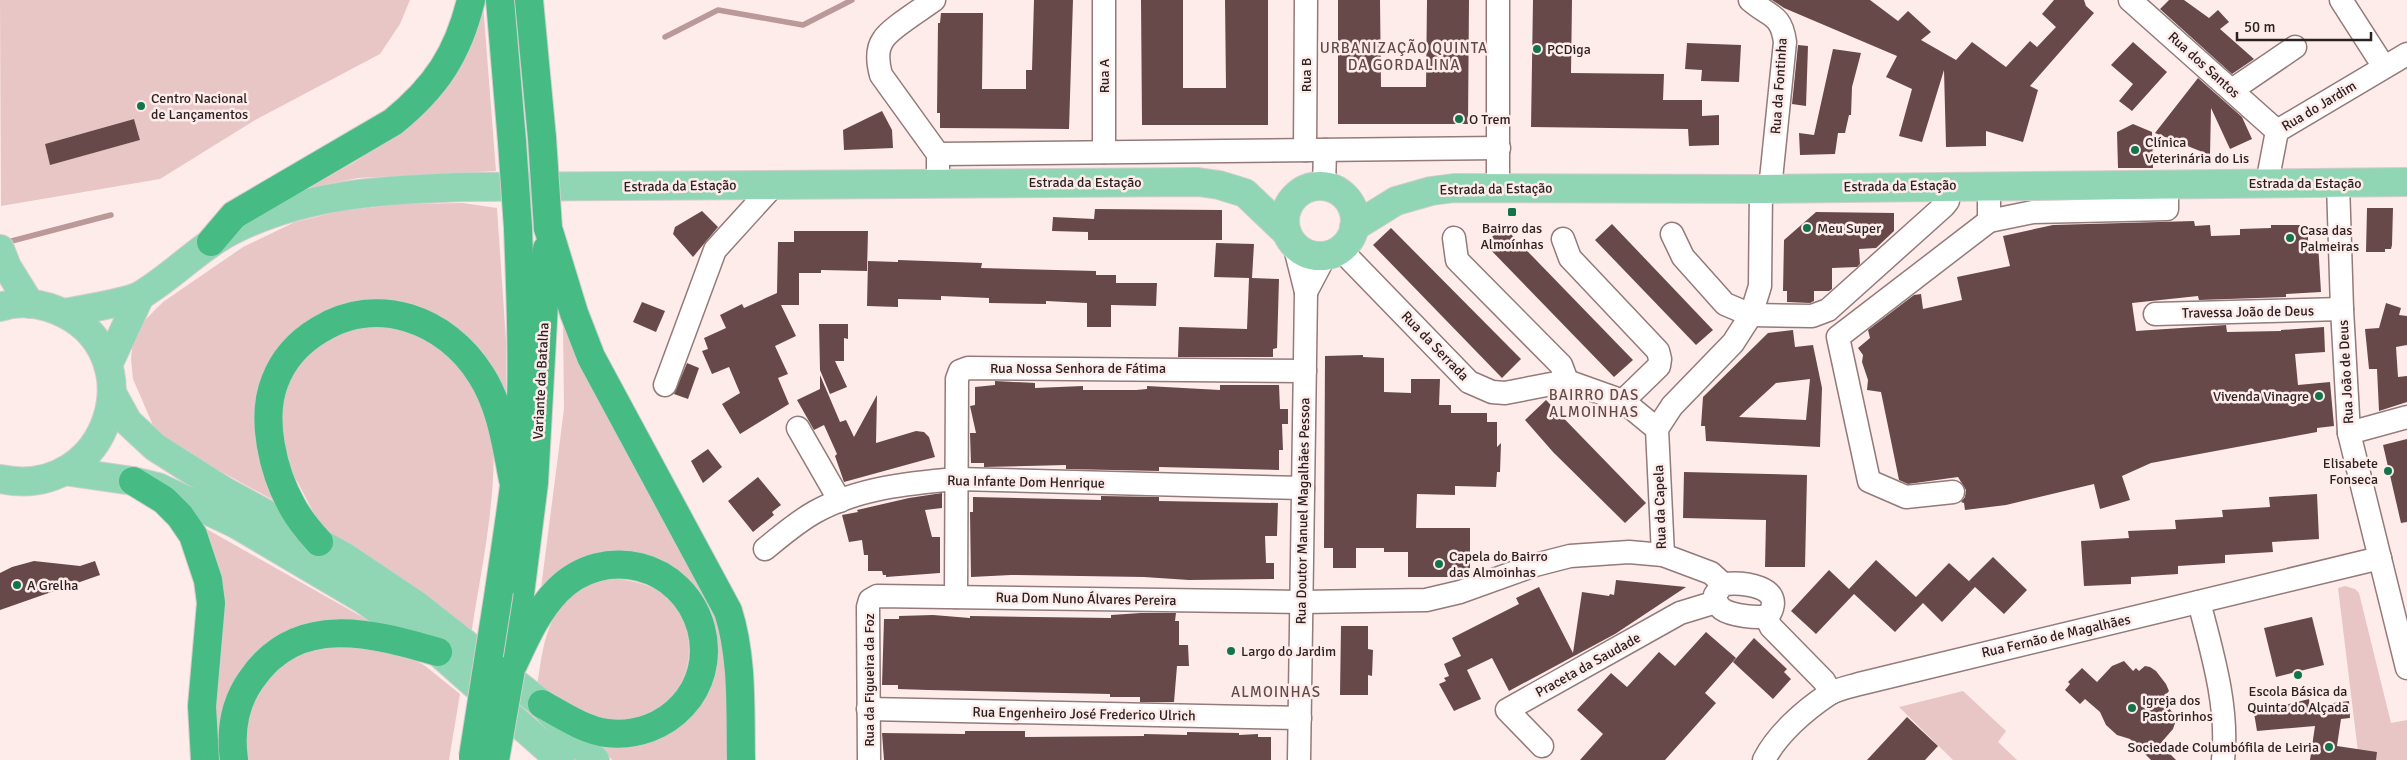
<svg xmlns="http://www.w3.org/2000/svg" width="2407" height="760" viewBox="0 0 2407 760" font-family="Signika,sans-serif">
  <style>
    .green { fill: #e9c6c6; fill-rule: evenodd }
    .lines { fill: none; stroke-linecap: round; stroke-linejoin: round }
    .stream { stroke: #bb9998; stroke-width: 5.5 }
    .building { fill: #68494a; fill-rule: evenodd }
    .minor-casing { stroke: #947a7a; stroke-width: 25 }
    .major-casing { stroke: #d1cece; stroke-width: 30 }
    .highway-casing { stroke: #d1cece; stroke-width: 30 }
    .minor { stroke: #fff; stroke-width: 22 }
    .major { stroke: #90d6b5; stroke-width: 28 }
    .highway { stroke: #46bb83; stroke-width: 28 }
    .highway-bridge-casing { stroke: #d1cece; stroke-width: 30; stroke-linecap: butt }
    .highway-bridge { stroke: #46bb83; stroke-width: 28 }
    .poi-dot { fill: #12744b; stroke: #feeceb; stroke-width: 2 }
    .labels { text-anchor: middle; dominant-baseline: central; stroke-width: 5; stroke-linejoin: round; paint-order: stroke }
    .poi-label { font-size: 14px; fill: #2d2222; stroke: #feeceb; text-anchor: start }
    .street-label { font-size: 14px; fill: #2d2222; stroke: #feeceb }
    .neighbourhood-label { font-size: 15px; letter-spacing: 1px; fill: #634b4b; stroke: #feeceb }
  </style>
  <rect width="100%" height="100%" fill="#feeceb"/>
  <g class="green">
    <path d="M0 0H410L400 24 380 54 257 119 160 179 1 206ZM134 119 140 140 50 164 45 144Z"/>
    <path d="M483 3 496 171 358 178 308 188 355 162 389 140Z"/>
    <path d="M463 203 497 208 506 340V396L408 305 280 351 282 505 175 446 155 430 133 379 131 359 133 340 142 323 163 302 243 247 295 222 341 211 403 204Z"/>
    <path d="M563 319 714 605 725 656 728 760H612L598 742 648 740 713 653 647 560 540 596 564 409Z"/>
    <path d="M384 325C425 334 463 359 483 397 509 447 480 573 472 630L342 543 319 523 285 458 281 404 292 375 306 357 330 339 359 328Z"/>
    <path d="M196 523 373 623 277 640 225 760H215Z"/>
    <path d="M614 578C632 581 652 584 666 597 701 630 695 685 656 711 648 716 637 722 628 723 597 727 563 701 537 687 543 647 546 605 588 584 595 581 606 580 614 578Z"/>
    <path d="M2345 586 2355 589 2359 593 2391 723 2407 720V760H2359L2338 588Z"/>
    <path d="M314 644 391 648 424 665 460 694 449 760H244L247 702 263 677Z"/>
    <path d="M1963 691 2006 731 1998 742 2017 760H1953L1899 707Z"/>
  </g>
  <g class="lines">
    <g class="stream">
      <path d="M665 37 718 10 803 25 852 0"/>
      <path d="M4 243 111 215"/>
    </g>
  </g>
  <g class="building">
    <path d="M1034 0H1073L1069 129 940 128V113H937L938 23H940L941 13H983L982 89H1026V70H1032Z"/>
    <path d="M1141 0H1183V88H1226L1225 0H1268V125H1142Z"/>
    <path d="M1338 0H1380L1381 87H1426L1427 0H1469L1468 124H1338Z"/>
    <path d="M1533 0H1572L1571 73 1664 74 1663 100H1702V116L1719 115V145L1689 146 1688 129 1531 127Z"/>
    <path d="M1772 0H1870L1898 21 1908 11 1931 32 1921 40 1956 60 1972 42 2006 67 2030 41 2037 47 2056 27 2042 14 2054 0H2084L2086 6 2094 13 2030 86 2038 90 2023 142 1986 131V146L1946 147 1944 70 1922 142 1899 136 1912 89 1886 77 1897 56 1784 8Z"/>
    <path d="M2169 0H2184L2209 18 2218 10 2229 22 2220 29 2254 59 2232 74 2160 9Z"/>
    <path d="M2133 42 2167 72 2132 111 2119 101 2133 84 2111 65Z"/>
    <path d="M1687 43 1741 45 1739 82 1701 81 1702 70 1685 69Z"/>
    <path d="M1798 45 1808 46 1806 106 1792 104Z"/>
    <path d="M1833 49 1861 53 1852 87 1851 115H1849L1845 133H1838L1835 154 1800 155 1799 133 1814 135Z"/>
    <path d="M2198 78 2242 117 2252 139 2230 149 2211 108 2210 155 2155 133Z"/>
    <path d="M882 111 892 130 893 148 844 150 843 130Z"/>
    <path d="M134 119 140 140 50 165 45 144Z"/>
    <path d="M2133 124 2152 132 2153 168H2118L2117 132Z"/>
    <path d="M2367 208H2393L2392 245 2391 249H2385V252H2366Z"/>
    <path d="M1095 209 1222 210V240H1088V232L1052 231 1053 217 1094 219Z"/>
    <path d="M702 211 718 227 693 257 673 234 675 227Z"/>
    <path d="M1816 212 1894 213V231L1876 248 1859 249 1860 264 1857 267 1832 268V289L1829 291H1814V301L1810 303 1787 302V291H1783L1784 240Z"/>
    <path d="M2194 221 2195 226 2210 225 2211 236 2240 235V229L2271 228V225H2308V244L2318 243 2321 292 2286 294V297L2199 300 2198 296 2132 303 2136 331 2226 325 2227 332 2281 331V330L2324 327 2325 352 2295 354 2298 385 2330 382 2334 426 2317 428V432L2151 463 2122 476 2130 500 2100 509 2094 484 2006 505 1965 510 1964 503 1961 502 1965 497 1966 490 1958 477 1908 484 1899 480 1881 392 1867 390 1868 380 1862 362 1863 355 1858 348 1870 338 1868 330 1914 295 1921 294 1923 309 1962 300 1957 277 2010 266 2003 236 2053 225Z"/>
    <path d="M1612 224 1713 330 1696 345 1595 240Z"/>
    <path d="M1503 226 1633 360 1614 377 1485 244Z"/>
    <path d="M1391 228 1521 359 1502 378 1373 245Z"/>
    <path d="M794 231H868L867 271 821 270V273H799V305H781L796 336 775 346 788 374 778 378 789 404 740 434 722 404 740 393 729 367 712 374 702 351 708 349 704 338 726 328 720 315 742 304 744 308 777 293 778 242H794Z"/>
    <path d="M1216 243 1254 244 1252 278 1279 279 1277 348 1273 349V357H1178L1179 327 1247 329 1249 278 1214 277Z"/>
    <path d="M898 260 982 263 981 268 1096 271V275H1116V283H1157L1156 306 1111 305V327H1087V303L1046 301V304L989 303V298L941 296V300L898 299V307L867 306 868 261 898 262Z"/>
    <path d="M642 302 665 311 656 332 633 322Z"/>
    <path d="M2386 303 2401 308 2399 315 2407 316V345L2396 347 2398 377 2407 376V402L2379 411 2377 369H2369L2365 329 2379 328Z"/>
    <path d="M819 324H848V339L844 338V361H835L847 387 830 394 820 370Z"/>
    <path d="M1793 330 1795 347 1813 345 1822 388 1820 447 1706 441 1705 426H1701L1703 397 1768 333ZM1810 379 1806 420 1739 417 1776 383Z"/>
    <path d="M1363 355V357L1384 358V392L1411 393V379H1440L1439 405H1451V413H1487V422H1497V447L1501 443 1500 472H1497L1496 487 1455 486V495L1417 494 1416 528H1470V571L1462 577H1408V552H1384V548H1356V568H1333V548H1324L1325 356Z"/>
    <path d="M687 363 699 368 688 399 674 394Z"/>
    <path d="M820 375 840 422 846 420 854 437 877 395 876 443 916 431 924 432 929 437 935 457 844 482 835 456 837 454 824 425 814 430 797 400 820 389Z"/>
    <path d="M995 381 1035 383V388L1083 386V390H1136L1147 389V386L1220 390V385H1279L1280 409H1288V424H1282L1283 450H1279V470L1159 467V471L1066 469V465L984 467V463H971L970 433H976L970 406 975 405V387L995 385Z"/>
    <path d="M1546 400 1646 503 1625 523 1553 452 1525 420Z"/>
    <path d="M2407 439V522L2401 523 2383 445Z"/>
    <path d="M708 449 722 467 703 483 691 461Z"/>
    <path d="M1684 472 1807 475 1805 567H1765L1766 520 1683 518Z"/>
    <path d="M758 477 781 505 772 512 774 515 753 532 728 501Z"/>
    <path d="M942 493V508L925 510 932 537H940V573L886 577V575H883L882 571H868V555H864L862 540 849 542 842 515 858 512 857 510 909 498Z"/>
    <path d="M2317 494 2319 539 2272 542 2273 552 2225 555V563L2178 566V574L2131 577V584L2084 586 2081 541 2129 538 2128 531 2176 529 2175 520 2223 517 2222 510 2270 507 2269 497Z"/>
    <path d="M1101 496 1159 497V501L1278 503 1277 536H1265L1266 563H1274V579L1189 580 1144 577 1011 575 971 577 970 512H973V497L1101 500Z"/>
    <path d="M1993 557 2027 590 2004 614 1975 587 1942 622 1923 603 1895 632 1854 594 1816 634 1791 611 1829 570 1849 589 1876 560 1916 597 1949 563 1971 583 1969 581Z"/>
    <path d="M34 561 80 566 95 561 100 575 0 610V573L12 567Z"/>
    <path d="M1616 580 1686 587 1615 634 1509 691 1492 658 1467 670 1481 699 1454 711 1439 684 1446 681 1444 678 1449 676 1444 664 1461 656 1452 638 1519 604 1516 598 1539 587 1573 653 1582 592 1609 596 1610 594 1614 595Z"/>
    <path d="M1141 613H1176L1175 621H1179V645H1188L1189 666H1177L1174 702H1140V697H1110V694L928 690 898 689V685H882L884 619H899V616L933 615 970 618V616L1111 618V615Z"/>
    <path d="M2312 617 2324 665 2276 677 2264 628Z"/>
    <path d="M1341 626H1368V649L1373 650 1372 676 1368 675V695H1340Z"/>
    <path d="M1706 632 1736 658 1705 693 1716 703 1665 760H1580L1603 734 1577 710 1611 673 1627 687 1659 652 1675 666Z"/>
    <path d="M1754 638 1787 669 1784 672 1791 679 1773 699 1733 662Z"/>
    <path d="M2124 661 2133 671 2136 668 2139 671 2145 666 2150 667 2156 671 2166 684 2169 691 2164 697 2168 701 2165 704 2177 717 2173 729 2160 744 2176 760H2151L2130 739 2117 735 2106 725 2100 712 2085 699 2080 704 2065 690 2070 684 2068 682 2082 668 2097 682 2112 666Z"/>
    <path d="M2309 699 2310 706 2349 701 2350 718 2341 719 2337 746 2377 752 2376 760H2310L2315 726 2257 731 2254 713Z"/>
    <path d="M1907 717 1938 746 1925 760H1867Z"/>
    <path d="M965 731H1025V737L1144 736V734L1187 735V732L1239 733V735L1258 734V737H1271V760H884L882 733 965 734Z"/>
  </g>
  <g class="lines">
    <g class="minor-casing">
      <g id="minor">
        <path d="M934 0C922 9 889 29 883 40 876 50 878 64 881 75L938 154V169"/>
        <path d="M1104 0V152"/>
        <path d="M1750 0C1769 17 1781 13 1785 42L1770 189"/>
        <path d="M2130 0 2277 131"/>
        <path d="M2341 0 2384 67"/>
        <path d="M2232 90 2295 47"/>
        <path d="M1305 150 1306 0"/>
        <path d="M938 154 1499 148"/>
        <path d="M2267 183 2277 131 2407 54"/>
        <path d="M2338 183 2342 309 2349 433 2407 668"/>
        <path d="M1989 186V221L2033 212 2167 209V184"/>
        <path d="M1324 187 1325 150"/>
        <path d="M1498 188V0"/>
        <path d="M1672 234 1683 257 1725 304 1751 315 1812 316 1828 310 1944 206 1948 201 1949 186"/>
        <path d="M1454 238 1457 260 1561 365 1567 381"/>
        <path d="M1563 239 1570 258 1658 351 1660 359 1659 366 1623 401"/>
        <path d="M1294 244 1306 292 1299 760"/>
        <path d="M1340 249 1469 382 1492 392 1505 393 1567 381 1623 401 1657 429"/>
        <path d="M1306 292 1325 256"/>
        <path d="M2155 314 2342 309"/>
        <path d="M665 385 715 250 774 185"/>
        <path d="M798 428 840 501"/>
        <path d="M2349 433 2407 417"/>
        <path d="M1953 492 1906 497 1869 481 1838 337 1989 221"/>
        <path d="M765 549C781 536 797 522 815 512 858 488 909 483 957 479L1303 488"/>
        <path d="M1663 555 1657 429 1672 406 1733 343 1751 315 1760 286 1761 189"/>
        <path d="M956 597 957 379 960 371 968 368 1305 371"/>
        <path d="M2199 602C2212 652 2229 708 2223 760"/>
        <path d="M1766 617 1771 627 1824 681 1831 693"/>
        <path d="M868 709 1300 718"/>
        <path d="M1542 746 1507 710 1680 613 1716 602"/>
        <path d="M869 760 868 607 870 600 877 596 1302 602 1426 600 1460 592 1535 565 1570 556 1629 552 1663 555 1711 573 1723 584C1743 582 1786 586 1769 615 1761 620 1730 615 1722 609 1717 605 1716 601 1715 595L1723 584"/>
        <path d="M1764 760C1777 734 1805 710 1829 694 1838 689 1849 687 1859 684L2380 558"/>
      </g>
    </g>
    <g class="major-casing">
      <g id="major">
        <circle cx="1320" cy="221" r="35"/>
        <path d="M1354 227 1396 201 1431 191 1454 188 1761 189 2407 182"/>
        <path d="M0 249 7 267 30 304"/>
        <path d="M0 307C18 301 38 303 56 310 156 350 111 502 0 479"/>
        <path d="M64 313C80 310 129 302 141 295 173 276 198 248 231 231 305 193 385 190 465 187L1198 182 1219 185 1245 193 1287 233"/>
        <path d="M108 365 140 296"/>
        <path d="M112 393 128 422 155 447 224 491 345 557 415 604 542 704 595 760"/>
        <path d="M64 471 133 481 158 487 236 524 363 599 438 652 560 760"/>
      </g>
    </g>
    <g class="highway-casing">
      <g id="highway">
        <path d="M500 0 512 142"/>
        <path d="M529 0 542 138"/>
        <path d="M548 228 574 313 591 357 728 611C743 658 740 711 741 760"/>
        <path d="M211 242 234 215 393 122C436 87 458 54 471 0"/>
        <path d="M133 481 164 500 180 516 193 535 208 580 211 603 202 706 205 760"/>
        <path d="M319 542C309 531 299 519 292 506 273 472 260 418 275 381 283 360 299 342 319 330 377 294 446 319 481 375 501 406 506 445 513 480"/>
        <path d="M499 591C508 528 519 465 521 402 523 344 520 286 518 228"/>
        <path d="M513 650 534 483 547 249"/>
        <path d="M511 669C524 642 535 614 557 591 604 543 683 563 701 628 717 688 667 740 607 733 584 730 562 715 542 704"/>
        <path d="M234 760C230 731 234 704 251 680 297 612 372 633 438 652"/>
      </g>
    </g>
    <use href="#minor" class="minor"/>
    <use href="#major" class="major"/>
    <use href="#highway" class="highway"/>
    <g class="highway-bridge-casing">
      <g id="highway-bridge">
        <path d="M542 138 548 228"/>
        <path d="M512 142 518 228"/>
        <path d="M473 757 499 591"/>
        <path d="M495 760 511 669"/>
      </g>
    </g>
    <use href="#highway-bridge" class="highway-bridge"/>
  </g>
  <g class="poi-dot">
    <circle cx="1537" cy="49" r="5"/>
    <circle cx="141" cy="106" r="5"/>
    <circle cx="1459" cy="119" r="5"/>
    <circle cx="2135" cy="150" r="5"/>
    <rect x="1507" y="207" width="10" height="10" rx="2.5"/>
    <circle cx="1807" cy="228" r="5"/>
    <circle cx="2290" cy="238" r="5"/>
    <circle cx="2319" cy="396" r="5"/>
    <circle cx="2388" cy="471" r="5"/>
    <circle cx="1439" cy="564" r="5"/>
    <circle cx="17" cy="585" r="5"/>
    <circle cx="1231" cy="651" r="5"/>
    <circle cx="2298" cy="675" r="5"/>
    <circle cx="2132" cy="708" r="5"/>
    <circle cx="2329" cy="747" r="5"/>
  </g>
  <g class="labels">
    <g class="poi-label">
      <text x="1547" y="49">PCDiga</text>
      <text x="151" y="98">Centro Nacional<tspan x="151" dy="16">de Lançamentos</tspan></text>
      <text x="1469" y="119">O Trem</text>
      <text x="2145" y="142">Clínica<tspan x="2145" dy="16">Veterinária do Lis</tspan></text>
      <text x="1512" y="228" text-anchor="middle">Bairro das<tspan x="1512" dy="16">Almoínhas</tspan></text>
      <text x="1817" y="228">Meu Super</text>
      <text x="2300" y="230">Casa das<tspan x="2300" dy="16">Palmeiras</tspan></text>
      <text x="2309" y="396" text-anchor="end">Vivenda Vinagre</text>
      <text x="2378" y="463" text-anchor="end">Elisabete<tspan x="2378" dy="16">Fonseca</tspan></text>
      <text x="1449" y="556">Capela do Bairro<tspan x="1449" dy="16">das Almoinhas</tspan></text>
      <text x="27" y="585">A Grelha</text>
      <text x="1241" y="651">Largo do Jardim</text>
      <text x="2298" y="691" text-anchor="middle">Escola Básica da<tspan x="2298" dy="16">Quinta do Alçada</tspan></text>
      <text x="2142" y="700">Igreja dos<tspan x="2142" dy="16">Pastorinhos</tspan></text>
      <text x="2319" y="747" text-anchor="end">Sociedade Columbófila de Leiria</text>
    </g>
    <g class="street-label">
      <text transform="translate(2204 65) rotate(42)">Rua dos Santos</text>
      <text transform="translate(1306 75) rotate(-90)">Rua B</text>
      <text transform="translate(1104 76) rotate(-90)">Rua A</text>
      <text transform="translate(1779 86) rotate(-86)">Rua da Fontinha</text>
      <text transform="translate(2319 106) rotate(-31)">Rua do Jardim</text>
      <text x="1085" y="182">Estrada da Estação</text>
      <text x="2305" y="183">Estrada da Estação</text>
      <text transform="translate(680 186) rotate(-1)">Estrada da Estação</text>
      <text transform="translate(1900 186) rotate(-1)">Estrada da Estação</text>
      <text transform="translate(1496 189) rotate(-1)">Estrada da Estação</text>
      <text transform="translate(2248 312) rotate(-1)">Travessa João de Deus</text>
      <text transform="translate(1435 346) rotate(46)">Rua da Serrada</text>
      <text x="1078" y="368">Rua Nossa Senhora de Fátima</text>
      <text transform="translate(2346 372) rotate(-93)">Rua João de Deus</text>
      <text transform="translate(541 381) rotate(-87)">Variante da Batalha</text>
      <text transform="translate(1026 482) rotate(1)">Rua Infante Dom Henrique</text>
      <text transform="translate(1660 507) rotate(-92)">Rua da Capela</text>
      <text transform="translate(1303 511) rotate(-89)">Rua Doutor Manuel Magalhães Pessoa</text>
      <text transform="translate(1086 599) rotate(1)">Rua Dom Nuno Álvares Pereira</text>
      <text transform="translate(2056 636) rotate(-13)">Rua Fernão de Magalhães</text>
      <text transform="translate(1588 665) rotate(-29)">Praceta da Saudade</text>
      <text transform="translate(869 680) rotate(-90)">Rua da Figueira da Foz</text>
      <text transform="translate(1084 714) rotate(1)">Rua Engenheiro José Frederico Ulrich</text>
    </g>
    <g class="neighbourhood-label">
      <text x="1404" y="48">URBANIZAÇÃO QUINTA<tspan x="1404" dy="17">DA GORDALINA</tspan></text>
      <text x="1594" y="395">BAIRRO DAS<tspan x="1594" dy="17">ALMOINHAS</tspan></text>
      <text x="1276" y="692">ALMOINHAS</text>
    </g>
  </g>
  <path d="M2237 32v8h134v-8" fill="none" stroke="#2d2222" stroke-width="2.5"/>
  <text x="2244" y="32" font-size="15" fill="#2d2222" stroke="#feeceb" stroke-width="4" paint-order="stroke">50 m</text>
</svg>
